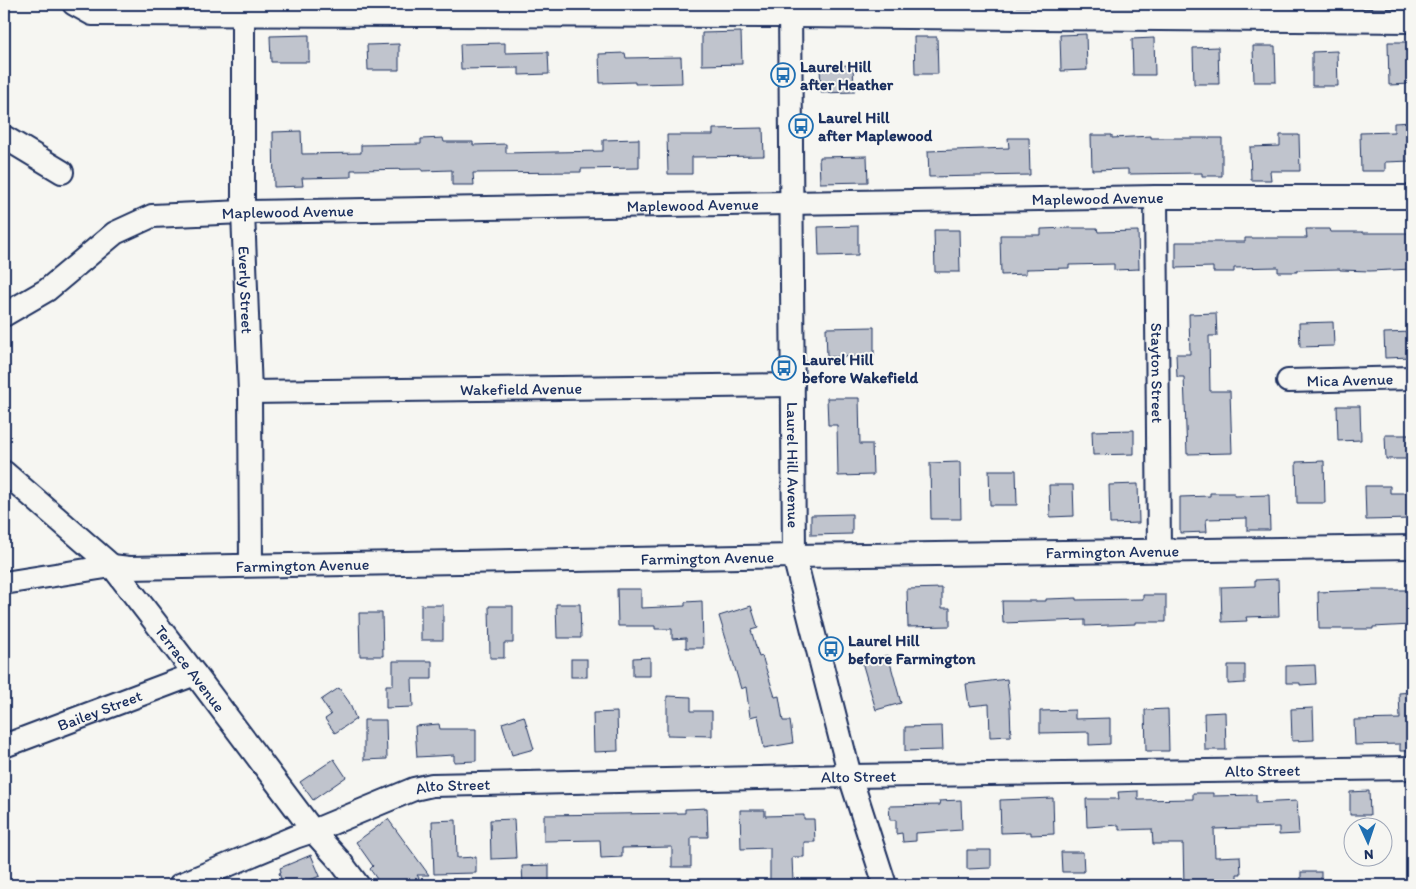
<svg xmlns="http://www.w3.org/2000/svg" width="1416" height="889" viewBox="0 0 1416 889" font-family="Itim,sans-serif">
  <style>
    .building { fill: #c0c4cd; stroke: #1b2f5e }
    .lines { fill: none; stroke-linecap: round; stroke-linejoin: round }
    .minor-casing { stroke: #1b2f5e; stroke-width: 26 }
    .minor { stroke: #f6f6f2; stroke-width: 22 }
    .labels { text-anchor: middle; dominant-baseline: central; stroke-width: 4; stroke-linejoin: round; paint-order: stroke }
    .poi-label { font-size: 16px; font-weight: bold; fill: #1b2f5e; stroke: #f6f6f2; text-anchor: start }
    .street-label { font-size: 16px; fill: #1b2f5e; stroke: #f6f6f2 }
  </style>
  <rect width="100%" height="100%" fill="#f6f6f2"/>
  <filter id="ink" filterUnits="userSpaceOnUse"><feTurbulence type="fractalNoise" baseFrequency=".02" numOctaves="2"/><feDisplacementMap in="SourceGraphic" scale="10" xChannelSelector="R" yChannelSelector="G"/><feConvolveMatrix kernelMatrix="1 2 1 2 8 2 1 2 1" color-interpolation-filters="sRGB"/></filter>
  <g filter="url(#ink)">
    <g class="building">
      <path d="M741 32 742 64 702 65V33Z"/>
      <path d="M1086 34 1087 70 1061 71 1060 35Z"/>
      <path d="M309 35V62H271L270 36Z"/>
      <path d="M914 37H937L938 74H915Z"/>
      <path d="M1154 38 1155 75H1133L1132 39Z"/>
      <path d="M1388 42H1412V84L1389 85Z"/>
      <path d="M505 43V53L548 52 549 74 519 75V68L461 69 460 44Z"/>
      <path d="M399 44V70H368L367 45Z"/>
      <path d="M1253 46H1275L1276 82H1254Z"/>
      <path d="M1218 47 1219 84H1194L1193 48Z"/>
      <path d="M1337 51 1338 86H1312V52Z"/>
      <path d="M625 53 626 58 681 57 682 83 635 84V82L600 83 599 54Z"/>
      <path d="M853 65 854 92 821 93 820 66Z"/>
      <path d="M1412 122V161L1385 162V171H1361L1360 133 1394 132V123Z"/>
      <path d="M763 128 764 156 692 157V174H668L667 135H713V129Z"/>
      <path d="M301 131 302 154 361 153V145L421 144V139L443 138 444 142H473V145L506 144V153L603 151V140L639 139V168L581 169V172L473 173 474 185H452V170L422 171V169L351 170V177L302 178 303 186 274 187 273 132Z"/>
      <path d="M1091 135H1112V138L1151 136V138H1222V176H1202V173L1128 174V169L1092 170Z"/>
      <path d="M1280 135H1299L1300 171H1270L1271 180H1251L1250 147 1280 146Z"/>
      <path d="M1008 138H1029L1030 175 929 177 928 151 1009 148Z"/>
      <path d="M867 156 868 182 820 183 819 157Z"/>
      <path d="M858 226V255L819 256 818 227Z"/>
      <path d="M1068 228H1097L1098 232 1138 231 1139 269 1114 270V264L1069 265V268L1026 269V274L1001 275 1000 235H1041V229Z"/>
      <path d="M1306 229H1330L1331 232H1363V233H1412V269L1370 271 1340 270V269L1297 270V272H1278V267L1234 268V272H1213V267L1176 268V242H1245V238H1307Z"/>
      <path d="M934 230H959L960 272H935Z"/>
      <path d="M1216 313 1217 336H1209L1210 391H1230L1232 453 1187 454 1184 377H1177L1176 354H1190L1189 314Z"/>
      <path d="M1333 322 1334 346 1300 347 1299 323Z"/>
      <path d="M874 327V356L827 357 826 328Z"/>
      <path d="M1412 332V357L1385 358 1384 333Z"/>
      <path d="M827 398H859L860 444H872L873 475 838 476 837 425H828Z"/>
      <path d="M1337 406H1360L1361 440 1338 441Z"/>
      <path d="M1134 430V454L1093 455 1092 431Z"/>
      <path d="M1385 435H1412V459H1386Z"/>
      <path d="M1324 461 1325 503H1297L1296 462Z"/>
      <path d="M960 462 961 519H931L930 463Z"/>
      <path d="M989 470H1016L1017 505H990Z"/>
      <path d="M1138 484 1139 523 1110 524 1109 485Z"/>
      <path d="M1049 485H1073L1074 516 1050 517Z"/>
      <path d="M1365 486H1390V493H1412V519L1366 520Z"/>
      <path d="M1210 493H1234V496L1269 495 1270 530H1247V518L1206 519 1207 532 1180 533V497L1210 496Z"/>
      <path d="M852 514V534L811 535V515Z"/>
      <path d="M1278 579 1279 616 1246 617 1247 621 1222 622 1221 587 1255 586V580Z"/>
      <path d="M942 588V608H950V626L908 627 907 589Z"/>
      <path d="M617 589H641V608L685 606V602L702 601 703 648H686V638L672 639V629H655V626H618Z"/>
      <path d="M1372 590H1412V625L1373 627V629H1319L1318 592Z"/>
      <path d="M1143 595H1166V622H1135V624L1085 626V620L1003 623 1002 601H1046V599L1076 598V600L1143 599Z"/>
      <path d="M556 604H580L581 638H557Z"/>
      <rect x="421" y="605" width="22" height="35"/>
      <path d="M489 606H513V643H504V658H490Z"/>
      <path d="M751 606 758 628 751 630 759 657 762 656 775 697 779 696 783 721H790L793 743 764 748 758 715 750 717 746 687 741 689 734 665 719 616Z"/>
      <path d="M359 613H382L383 656H360Z"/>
      <path d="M888 655 901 703 876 710 862 662Z"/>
      <path d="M650 657V676H633V658Z"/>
      <rect x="571" y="659" width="16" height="18"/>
      <path d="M393 661H432V679H412L413 707 386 708V685H393Z"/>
      <path d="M1228 665H1245V683L1228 684Z"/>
      <path d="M1315 665 1316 684 1300 685V683H1286V666Z"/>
      <path d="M1007 679 1010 706 1011 736 990 737 989 704 969 706 966 684Z"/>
      <path d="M339 688 349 702 356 719 335 733 325 719 331 715 321 700Z"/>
      <path d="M1412 692V751H1400V744L1355 745 1354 720 1400 719 1399 693Z"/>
      <path d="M667 696 691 697V711H712V736L667 735Z"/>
      <path d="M1313 708 1314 740 1292 741 1291 709Z"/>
      <path d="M1168 709 1169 751H1146L1145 710Z"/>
      <path d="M1075 710V719L1110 718V744L1089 745V732L1040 733V711Z"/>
      <path d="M617 712 618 751 594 752 593 713Z"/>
      <path d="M1225 712 1226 750H1205L1204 713Z"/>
      <path d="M524 716 534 749 512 755 502 723Z"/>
      <path d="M364 720H386L387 759 364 760Z"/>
      <path d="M439 724 440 729H476V761L454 762V755L417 757 415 726Z"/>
      <path d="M942 726 943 750 905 751V727Z"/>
      <path d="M334 759 346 777 313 800 300 782Z"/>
      <path d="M1138 791V800L1193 799V793H1213V796L1256 795V803L1297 801 1299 834 1279 835V827L1214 829 1215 857 1240 856 1241 874H1237V885H1184L1183 844H1153L1152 829 1119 830V825L1087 827 1086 799H1119L1118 792Z"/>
      <path d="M1369 791 1370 815H1350V792Z"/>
      <path d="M1053 798 1054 834 1031 835V832L1001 833 1000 800Z"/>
      <path d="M961 800 962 830 916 833V841L903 842 902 833 896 834V820H890L889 806 940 805 939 801Z"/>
      <path d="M707 808 708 837H691V867H672V847L622 848V857L601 858 600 840 544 841V815L685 813V809Z"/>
      <path d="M740 810H765V816L804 815V819H814L815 842H804V857H792L793 882H770V848L741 849Z"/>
      <path d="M388 819 429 875H417L424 885H381L370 869 373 866 356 842Z"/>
      <path d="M514 819 516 858 491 859 490 820Z"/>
      <path d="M456 820 457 858 476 857V873L434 874 432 821Z"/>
      <path d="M967 850H991V868L967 869Z"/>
      <path d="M1061 852H1083L1084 872H1062Z"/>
      <path d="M311 855 320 876 297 885H283L279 873 281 872 280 868Z"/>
      <path d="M549 865V885H523L522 866Z"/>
      <rect x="1301" y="872" width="20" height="13"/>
    </g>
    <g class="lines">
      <g class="minor-casing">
        <g id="minor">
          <path d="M74 4 92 14 790 16 1412 21"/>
          <path id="s1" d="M790 4 794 556 850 776 885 885"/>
          <path id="s2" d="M243 15V212L250 392 251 565"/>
          <path d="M4 137 62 172"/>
          <path id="s3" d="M1156 197 1159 551"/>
          <path id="s4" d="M4 315 47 290 115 233 152 216 243 212 1156 197H1412"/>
          <path id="s5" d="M1288 381 1412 378"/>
          <path id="s6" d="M250 392 793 385"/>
          <path id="s7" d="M4 472 112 566 195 674 313 831 340 861 358 885"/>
          <path id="s8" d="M4 583 112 566 129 568 794 556 1412 547"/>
          <path id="s9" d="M4 746 195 674"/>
          <path id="s10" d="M180 885 295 837 313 831 414 789 432 785 850 776 1412 768"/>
        </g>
      </g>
      <use href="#minor" class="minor"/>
    </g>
  </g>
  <defs>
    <g id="bus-ring" transform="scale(1.25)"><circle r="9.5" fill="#f6f6f2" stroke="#1f6fb2" stroke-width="1.5"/><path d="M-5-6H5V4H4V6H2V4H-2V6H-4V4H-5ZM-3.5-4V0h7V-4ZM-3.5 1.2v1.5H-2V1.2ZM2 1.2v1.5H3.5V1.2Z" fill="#1f6fb2"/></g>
  </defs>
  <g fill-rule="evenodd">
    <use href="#bus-ring" x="783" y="75"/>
    <use href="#bus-ring" x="801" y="126"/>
    <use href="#bus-ring" x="784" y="368"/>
    <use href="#bus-ring" x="831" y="649"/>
  </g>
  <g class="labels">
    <g class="poi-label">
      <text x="800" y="66">Laurel Hill<tspan x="800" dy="18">after Heather</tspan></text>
      <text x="818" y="117">Laurel Hill<tspan x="818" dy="18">after Maplewood</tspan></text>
      <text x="802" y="359">Laurel Hill<tspan x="802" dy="18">before Wakefield</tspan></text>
      <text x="848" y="640">Laurel Hill<tspan x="848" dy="18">before Farmington</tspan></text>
    </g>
    <g class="street-label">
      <text stroke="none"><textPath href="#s4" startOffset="1125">Maplewood Avenue</textPath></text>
      <text stroke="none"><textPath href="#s4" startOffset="720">Maplewood Avenue</textPath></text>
      <text stroke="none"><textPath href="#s4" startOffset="315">Maplewood Avenue</textPath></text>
      <text stroke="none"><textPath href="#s2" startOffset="275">Everly Street</textPath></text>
      <text stroke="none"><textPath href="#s3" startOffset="176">Stayton Street</textPath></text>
      <text stroke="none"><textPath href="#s5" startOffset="62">Mica Avenue</textPath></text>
      <text stroke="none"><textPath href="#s6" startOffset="271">Wakefield Avenue</textPath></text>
      <text stroke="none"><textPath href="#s1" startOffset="461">Laurel Hill Avenue</textPath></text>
      <text stroke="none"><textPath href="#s8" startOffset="1110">Farmington Avenue</textPath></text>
      <text stroke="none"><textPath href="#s8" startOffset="705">Farmington Avenue</textPath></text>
      <text stroke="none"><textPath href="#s8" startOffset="300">Farmington Avenue</textPath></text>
      <text stroke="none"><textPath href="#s7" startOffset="272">Terrace Avenue</textPath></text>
      <text stroke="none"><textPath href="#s9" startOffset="102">Bailey Street</textPath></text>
      <text stroke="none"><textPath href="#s10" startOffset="1102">Alto Street</textPath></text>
      <text stroke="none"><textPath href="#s10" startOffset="698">Alto Street</textPath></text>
      <text stroke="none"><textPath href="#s10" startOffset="292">Alto Street</textPath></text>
    </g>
  </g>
  <rect width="1416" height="889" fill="none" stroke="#f6f6f2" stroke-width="20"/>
  <rect x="10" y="10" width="1396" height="869" fill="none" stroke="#1b2f5e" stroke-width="2" filter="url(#ink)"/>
  <g transform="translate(1368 842) rotate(177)"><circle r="24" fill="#f6f6f2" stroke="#9ea6b7"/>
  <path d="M0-4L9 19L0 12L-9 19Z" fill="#1f6fb2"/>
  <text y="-8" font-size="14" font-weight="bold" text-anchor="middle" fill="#1b2f5e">N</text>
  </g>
</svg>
